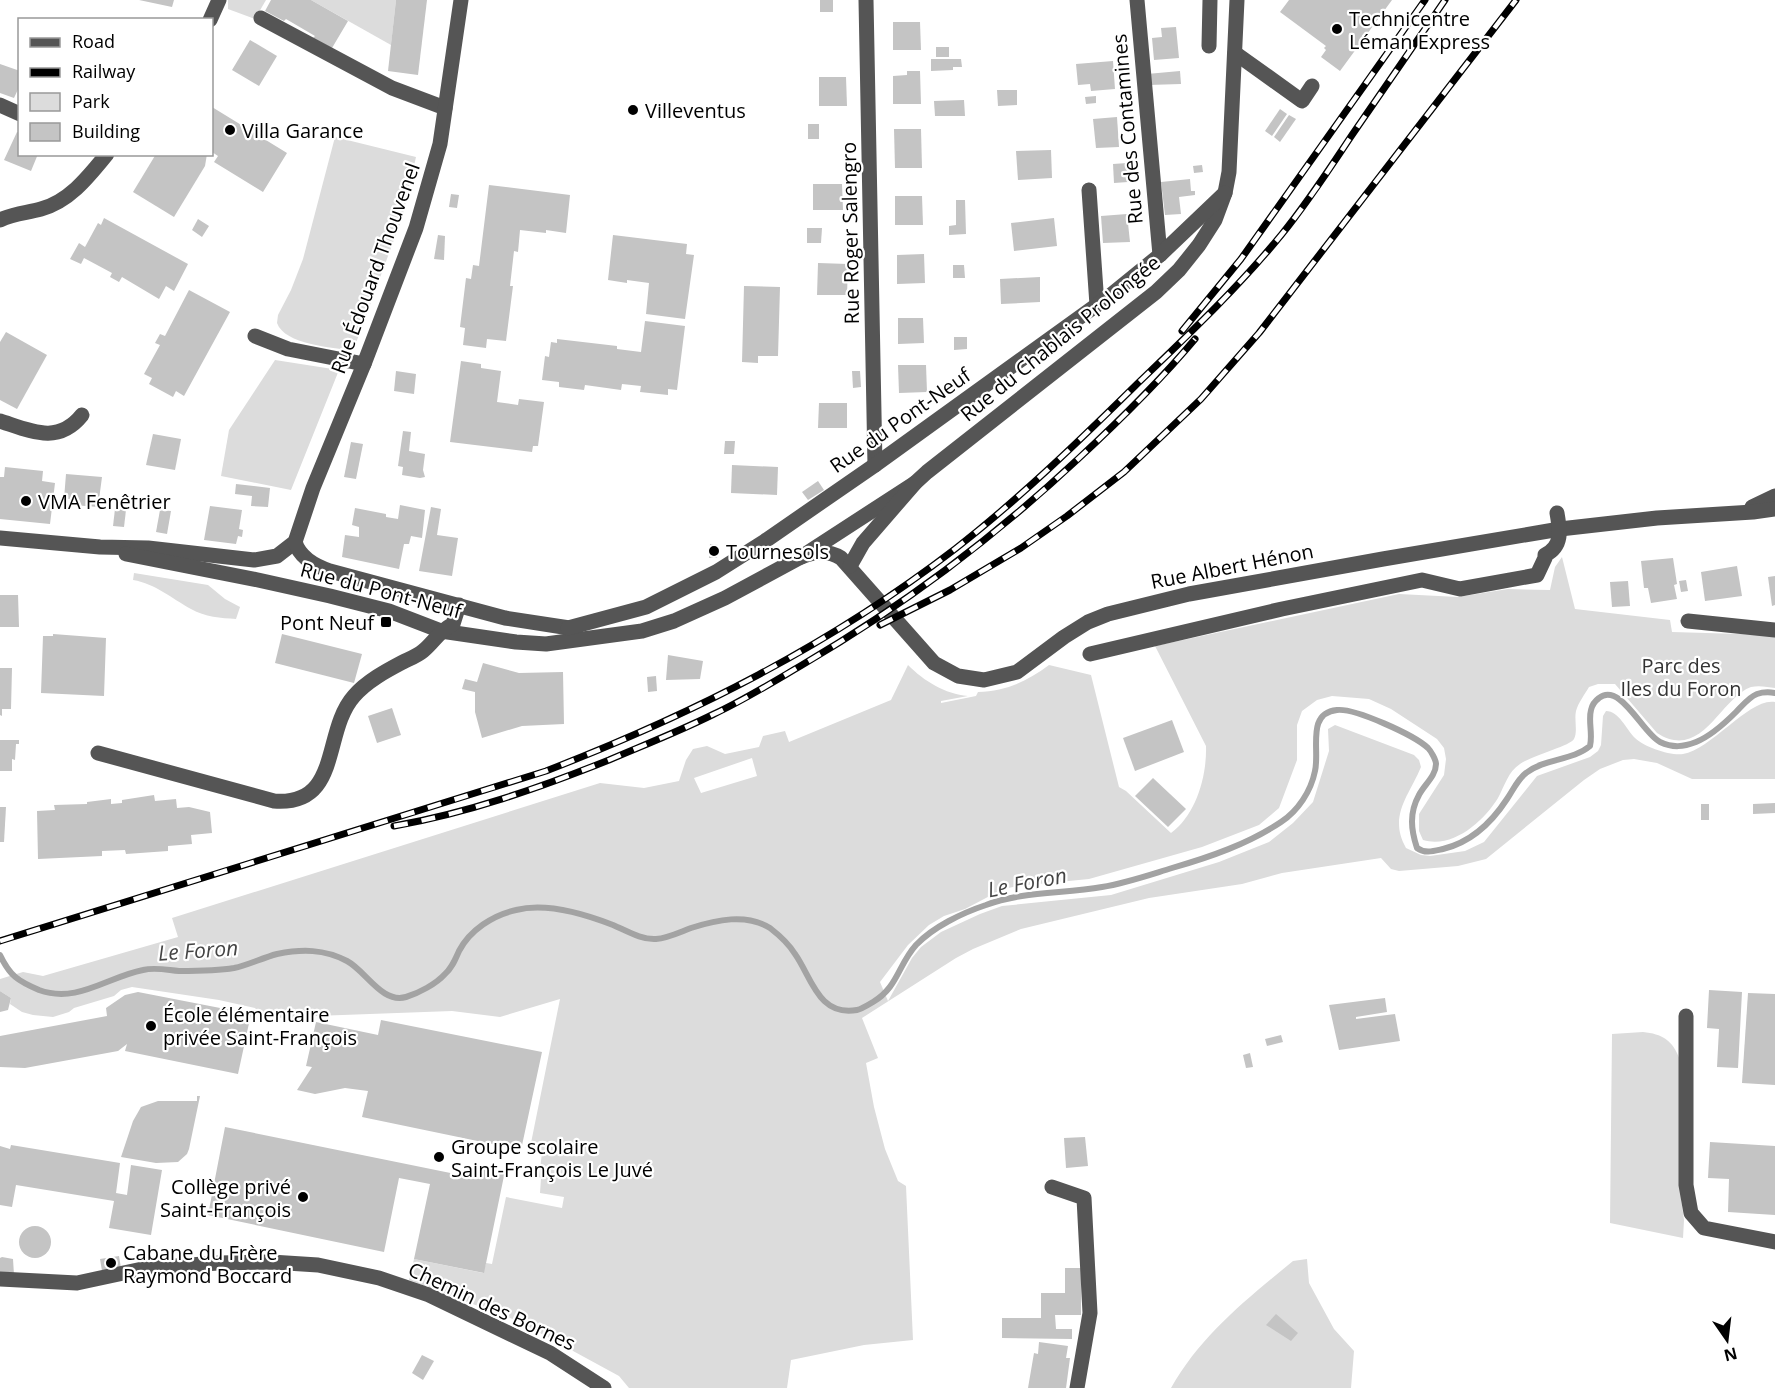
<svg xmlns="http://www.w3.org/2000/svg" width="1775" height="1388" viewBox="0 0 1775 1388" font-family="'Open Sans',sans-serif">
  <style>
    .green { fill: #dcdcdc; fill-rule: evenodd }
    .lines { fill: none; stroke-linecap: round; stroke-linejoin: round }
    .stream { stroke: #a3a3a3; stroke-width: 6 }
    .building { fill: #c4c4c4 }
    .minor { stroke: #555; stroke-width: 15 }
    .rail-casing { stroke: #000; stroke-width: 7 }
    .rail { stroke: #fff; stroke-width: 4.5; stroke-dasharray: 14; stroke-linecap: butt }
    .poi-dot { fill: #000; stroke: #fff; stroke-width: 2 }
    .labels { text-anchor: middle; dominant-baseline: central; stroke-width: 4.5; stroke-linejoin: round; paint-order: stroke }
    .poi-label { font-size: 20px; fill: #000; stroke: #fff; text-anchor: start }
    .street-label { font-size: 20px; fill: #000; stroke: #fff }
    .park-label { font-size: 20px; fill: #333; stroke: #fff }
    .water-label { font-size: 21px; font-style: italic; fill: #444; stroke: #fff }
  </style>
  <rect width="100%" height="100%" fill="#fff"/>
  <g class="green">
    <path d="M228 0H266L255 19 228 9Z"/>
    <path d="M311 0H396L391 45Z"/>
    <path d="M335 137 416 157 402 218 353 351C332 347 285 345 277 323L278 315 291 290 303 259Z"/>
    <path d="M275 360 339 370 291 490 221 476 229 430Z"/>
    <path d="M1562 557 1575 609 1670 620 1672 632 1775 635V688C1768 687 1759 685 1751 687 1720 698 1702 762 1657 733L1615 684H1598L1589 687C1585 694 1578 703 1576 711 1574 720 1578 731 1574 739 1570 746 1531 756 1520 764 1508 772 1505 785 1498 798 1484 821 1453 849 1423 840L1419 831V814L1444 775 1446 759 1444 748 1437 739 1391 709 1369 699 1332 696 1317 700 1302 711 1297 725V760L1279 808 1259 825 1202 847 1089 879 1018 886 1003 889 965 909 944 916 929 925 908 945 880 982 888 1001 912 958 921 947 941 932 980 914 1002 906 1111 895 1219 862 1269 842 1293 823 1313 802 1329 751 1328 729 1335 725 1414 755 1419 760 1421 767C1409 796 1388 816 1406 848L1421 855 1430 856 1465 851 1484 842 1537 776 1590 757 1598 751 1601 745 1603 716 1606 711C1619 711 1626 729 1635 738 1644 747 1671 756 1683 754 1712 749 1750 697 1775 702V779H1692L1657 763 1634 759 1623 760 1600 769 1584 780 1486 859 1458 866 1399 871 1391 869 1381 858 1282 873 1242 884 1149 898 1021 929 973 949 956 958 862 1018 878 1058 866 1063 874 1107 885 1149 898 1181 906 1186 913 1340 864 1345 791 1360 787 1388H629L619 1376 518 1321 409 1280 414 1259 483 1273 486 1263 492 1264 506 1197 562 1208 564 1197 540 1193 541 1178 539 1177 542 1153 531 1143 560 999 500 1017 452 1011 315 1016 294 1019 262 1016 255 1008 219 1000 132 987 121 990 114 996 74 1008 69 1012 53 1017 33 1015 22 1012 10 1004 11 998 0 991V979L23 972 43 976 178 937 172 918 600 783 644 788 679 781 686 760 693 749 707 746 725 754 759 747 763 736 785 731 789 742 891 700 908 665C924 681 945 694 968 696L941 701V703L976 696 978 692C1006 691 1026 682 1049 665L1091 675 1119 787 1126 791 1171 833C1196 815 1207 776 1206 746L1155 646 1399 594 1458 597 1508 589 1550 590 1555 567ZM752 758 757 776 701 793 694 778Z"/>
    <path d="M134 573 208 585 225 599 240 607 236 619C221 618 205 617 191 609 171 598 156 584 133 580Z"/>
    <path d="M1643 1032C1662 1034 1673 1040 1680 1060L1681 1198 1684 1220 1683 1238 1610 1223 1612 1034Z"/>
    <path d="M1307 1259 1309 1283 1334 1329 1354 1351 1351 1388H1171C1201 1335 1247 1299 1293 1261Z"/>
  </g>
  <g class="lines">
    <path class="stream" d="M0 955C10 976 18 981 39 990 77 1004 107 977 143 970 155 967 167 970 179 971 196 971 217 971 234 968 248 965 262 958 277 954 302 949 324 949 347 961 366 971 382 1004 406 997 419 993 436 984 445 974 452 968 455 960 459 951 470 930 493 915 516 910 547 902 585 914 613 925 627 931 642 940 656 939 668 938 680 932 691 928 716 920 746 913 770 928 779 935 789 944 795 954 811 976 818 1017 857 1010 862 1009 868 1005 873 1002 898 987 898 965 916 945 933 927 962 913 986 905 1023 891 1064 894 1102 887 1126 883 1149 875 1172 868 1210 857 1248 844 1281 822 1298 811 1311 791 1315 771 1320 750 1306 713 1337 710 1355 708 1414 735 1428 748 1431 751 1436 760 1436 764 1436 776 1424 785 1419 795 1409 813 1411 830 1417 848 1425 854 1434 851 1443 849 1472 842 1492 822 1507 799 1513 790 1518 779 1526 773 1545 758 1572 761 1590 746 1593 734 1588 721 1591 710 1592 705 1595 701 1599 698 1620 681 1643 734 1660 742 1673 748 1683 747 1696 742 1711 736 1725 723 1736 712 1742 706 1749 697 1757 694 1763 692 1769 692 1775 693"/>
  </g>
  <g class="building">
    <path d="M139 0H174L172 7Z"/>
    <path d="M271 0H311L348 21 332 48 313 38 315 36 286 19 284 21 265 11Z"/>
    <path d="M396 0H427L418 75 388 71Z"/>
    <rect x="820" y="0" width="13" height="12"/>
    <path d="M1289 0H1392L1340 71 1321 57 1326 50 1324 48 1326 46 1280 12Z"/>
    <path d="M893 22H920L921 50H893Z"/>
    <path d="M1176 27 1179 58 1154 60 1152 38 1162 37 1161 28Z"/>
    <path d="M250 40 277 56 259 86 232 70Z"/>
    <rect x="936" y="47" width="13" height="10"/>
    <path d="M931 59H961L962 67H953V70L931 71Z"/>
    <path d="M1113 61 1115 89 1091 91 1090 84 1078 85 1076 64Z"/>
    <path d="M0 64 20 71V85L14 98 0 93Z"/>
    <path d="M907 71H920L921 104H893V76L907 75Z"/>
    <path d="M1180 71 1181 84 1148 85 1147 74Z"/>
    <path d="M819 77H846L847 106H819Z"/>
    <path d="M997 90H1017V105L998 106Z"/>
    <path d="M1096 96V103L1086 104 1085 97Z"/>
    <path d="M964 100 965 116H935L934 101Z"/>
    <path d="M212 107 287 153 263 192 214 162 218 156 212 152Z"/>
    <path d="M1280 109 1287 114 1272 136 1265 131Z"/>
    <path d="M1289 115 1296 119 1280 142 1274 137Z"/>
    <path d="M1117 117 1119 147 1096 148 1093 119Z"/>
    <rect x="808" y="124" width="11" height="15"/>
    <path d="M894 129H921L922 168H895Z"/>
    <path d="M17 132 20 133V154H38L31 171 4 160Z"/>
    <path d="M1051 150 1052 178 1018 180 1016 151Z"/>
    <path d="M156 154H207L205 166 174 217 133 192Z"/>
    <path d="M1127 163 1128 182 1114 183 1113 164Z"/>
    <path d="M1202 165 1203 172 1194 173 1193 166Z"/>
    <path d="M1190 179 1191 191H1195V195L1179 197 1181 214 1165 215 1161 182Z"/>
    <path d="M813 184H842L843 210H813Z"/>
    <path d="M489 185 570 195 566 233 546 230V233L520 230 518 252 514 251 510 286H513L506 341 487 339 486 348 463 345 465 328 460 327 466 278 471 279 473 265 479 266Z"/>
    <path d="M451 194 459 195 457 208 449 207Z"/>
    <path d="M895 196H922L923 225H895Z"/>
    <path d="M956 200H965L966 234 949 235V226L956 225Z"/>
    <path d="M1127 214 1130 242 1103 243 1101 216Z"/>
    <path d="M104 218 188 264 174 291 166 286 159 299 122 277 119 282 110 277 112 273 84 258 81 264 70 259 79 243 85 247 98 223 101 225Z"/>
    <path d="M1054 218 1057 246 1014 251 1011 223Z"/>
    <path d="M198 219 209 226 202 237 192 230Z"/>
    <path d="M807 228H822L821 243H807Z"/>
    <path d="M438 235 445 236 444 260 434 259Z"/>
    <path d="M613 235 687 244 686 254 694 255 685 319 646 314 649 283 627 280V283L608 280Z"/>
    <path d="M924 254 925 283 897 284V255Z"/>
    <path d="M818 263 848 264 847 295H817Z"/>
    <path d="M953 265H964L965 278H953Z"/>
    <path d="M1040 277V302L1001 304 1000 279Z"/>
    <path d="M744 286 780 287 778 356H758V363L742 362Z"/>
    <path d="M189 290 230 312 184 396 176 391 173 397 149 384 152 378 144 374 160 345 155 343 160 334 165 336Z"/>
    <path d="M898 318H923L924 343 898 344Z"/>
    <path d="M645 321 685 326 677 390 668 389V395L640 392 641 386 622 384 621 390 585 385 584 390 559 387V382L542 380 545 356 549 357 551 342 557 343V339L617 346V349L641 352Z"/>
    <path d="M6 332 47 355 17 409 0 400V342Z"/>
    <path d="M954 337H967V349L954 350Z"/>
    <path d="M461 361 481 364V368L501 371 497 402 518 405 519 399 544 402 538 446H533L532 452 450 442Z"/>
    <path d="M898 365H926L927 392 899 393Z"/>
    <path d="M396 371 416 374 414 394 394 391Z"/>
    <path d="M852 371H860L861 387 853 388Z"/>
    <path d="M819 403H847V428H818Z"/>
    <path d="M403 431 411 432 409 451 425 454 423 470 425 477 420 478 402 475 403 467 398 466Z"/>
    <path d="M153 434 181 439 175 470 146 465Z"/>
    <path d="M725 441H735L734 454H724Z"/>
    <path d="M351 442 363 444 356 479 344 477Z"/>
    <path d="M732 465 778 467 777 495 731 493Z"/>
    <path d="M5 467 43 471 42 481 55 483 50 524 0 519V477H4Z"/>
    <path d="M66 474 102 477 98 507 73 505 74 499H64Z"/>
    <path d="M818 481 824 490 808 500 802 492Z"/>
    <path d="M236 484 270 488 268 507 251 506 252 496 235 494Z"/>
    <path d="M400 505 425 510 422 538 411 536 409 544H404L399 569 342 557 345 535 359 537V527L352 525 355 508 386 514V517L398 519Z"/>
    <path d="M210 506 242 510 239 529 243 530 242 537 238 536 236 544 204 540Z"/>
    <path d="M431 507 441 509 437 535 458 538 452 576 419 571Z"/>
    <path d="M115 509 126 510 124 527 113 526Z"/>
    <path d="M160 510 171 511 167 534 156 532Z"/>
    <path d="M710 544 718 545 717 558H709Z"/>
    <path d="M1673 558 1677 584 1674 585 1677 599 1651 603 1648 588H1644L1641 561Z"/>
    <path d="M1737 566 1742 596 1705 601 1701 572Z"/>
    <path d="M1775 576V605L1772 606 1768 577Z"/>
    <path d="M1686 580 1688 591 1681 592 1679 581Z"/>
    <path d="M1628 581 1630 606 1612 607 1610 582Z"/>
    <path d="M0 595H18L19 627H0Z"/>
    <path d="M53 634 106 638 104 696 41 693 43 636H53Z"/>
    <path d="M282 634 362 654 354 683 275 663Z"/>
    <path d="M668 655 703 661 700 679 666 680Z"/>
    <path d="M483 663 519 673 563 672 564 724 522 726 482 738 475 712V692L462 689 465 679 477 682Z"/>
    <path d="M0 668H12L11 709H2V716L0 715Z"/>
    <path d="M656 676 657 691 648 692 647 677Z"/>
    <path d="M392 708 401 735 377 743 368 716Z"/>
    <path d="M1172 720 1184 752 1135 771 1123 738Z"/>
    <path d="M0 740H19V744H16L15 760 12 759V771H0Z"/>
    <path d="M1153 778 1186 809 1168 827 1135 796Z"/>
    <path d="M154 795 155 801 176 799 177 808 189 807 210 812 212 833 191 835 192 844 168 846V851L126 854 125 850 102 851V856L38 859 37 811 55 810 54 805 87 804V802L111 799V804L122 803V800Z"/>
    <path d="M1775 803V813L1753 814V804Z"/>
    <rect x="1701" y="804" width="8" height="16"/>
    <path d="M0 807H6L4 842H0Z"/>
    <path d="M1709 990 1742 992 1738 1068 1717 1067 1719 1029 1707 1028Z"/>
    <path d="M0 991 11 998 8 1010 0 1012Z"/>
    <path d="M138 992 251 1014 238 1074 125 1051 127 1044 118 1051 25 1068 0 1067V1036L107 1016 106 1008 125 995Z"/>
    <path d="M1748 993 1775 994V1085L1742 1083Z"/>
    <path d="M1385 998 1387 1012 1356 1017V1019L1395 1014 1400 1041 1339 1050 1329 1005Z"/>
    <path d="M381 1020 542 1052 521 1150 362 1117 368 1091 345 1088 315 1094 297 1090 312 1067 306 1066 316 1022 378 1035Z"/>
    <path d="M1281 1035 1283 1042 1267 1046 1265 1039Z"/>
    <path d="M1250 1053 1253 1067 1246 1068 1243 1055Z"/>
    <path d="M197 1096H200L189 1149 187 1154 178 1162 156 1163 121 1157 133 1121 141 1107 158 1101H197Z"/>
    <path d="M225 1127 475 1178 477 1169 505 1171 484 1273 414 1259 430 1184 399 1178 384 1252 208 1215Z"/>
    <path d="M1085 1137 1088 1166 1066 1168 1064 1138Z"/>
    <path d="M1710 1142 1775 1146V1215L1728 1212 1729 1179 1708 1178Z"/>
    <path d="M11 1145 120 1163 116 1193 127 1195 131 1165 162 1170 151 1235 109 1228 114 1201 16 1185 12 1207 0 1205V1146L10 1149Z"/>
    <circle cx="35" cy="1242" r="16"/>
    <path d="M119 1256 121 1268 102 1271 100 1259Z"/>
    <path d="M2 1257 13 1259 14 1275 0 1274V1258Z"/>
    <path d="M1065 1268H1081V1315H1055L1056 1329H1072V1339L1002 1338V1318H1041V1293H1065Z"/>
    <path d="M1276 1314 1298 1333 1291 1341 1266 1325Z"/>
    <path d="M1039 1342 1068 1346 1066 1358H1070L1066 1388H1028L1034 1353 1038 1354Z"/>
    <path d="M422 1355 434 1361 423 1380 412 1373Z"/>
  </g>
  <g class="lines">
    <g class="minor">
      <path d="M866 0 875 465"/>
      <path d="M1137 0 1160 255"/>
      <path d="M261 18 392 88 445 108"/>
      <path d="M210 20 219 0"/>
      <path d="M1209 46 1210 0"/>
      <path d="M1235 53 1302 101 1312 86"/>
      <path d="M0 105 20 114"/>
      <path d="M1089 190 1097 305"/>
      <path d="M0 220C14 213 27 213 41 209 70 201 89 176 107 154"/>
      <path d="M255 336 288 349 364 364"/>
      <path d="M0 421C31 431 58 445 82 415"/>
      <path d="M1752 507 1775 496"/>
      <path d="M0 538 100 547 148 548 254 560 277 556 295 542 313 488 364 364 416 228 440 144 461 0"/>
      <path d="M295 542C300 558 315 566 330 571L505 618 576 629"/>
      <path d="M126 554 258 580 330 596 389 611 441 631 516 642 546 644 642 631 674 621 725 598 801 557 915 483"/>
      <path d="M801 557C815 551 828 550 841 558L934 663 958 676 984 680 1017 672 1064 637 1088 622 1108 614 1189 594 1383 559 1560 529 1657 518 1753 512 1775 509"/>
      <path d="M850 566 863 543 915 483 927 472 1156 292 1179 270 1199 245 1215 220 1225 193 1229 172 1237 0"/>
      <path d="M1688 621 1775 630"/>
      <path d="M568 628 646 607 716 572 765 541 875 465 1112 294 1160 255 1225 193"/>
      <path d="M1090 654 1282 609 1422 580 1460 589 1537 575 1545 558V555C1563 546 1560 530 1557 513"/>
      <path d="M98 753 274 801C342 806 322 732 354 696 367 681 386 671 403 662 409 659 417 656 423 651 435 641 438 632 453 624L459 605"/>
      <path d="M1686 1016V1185L1691 1213 1704 1228 1775 1242"/>
      <path d="M1052 1187 1084 1198 1090 1313 1077 1388"/>
      <path d="M0 1279 77 1283 147 1268 218 1263 271 1262 318 1265 379 1278 429 1295 550 1353 604 1388"/>
    </g>
    <g class="rail-casing">
      <g id="rail">
        <path d="M1182 331 1241 259 1425 0"/>
        <path d="M880 625 950 590 1021 548 1067 516 1124 472 1201 399 1259 333 1516 0"/>
        <path d="M394 826C468 813 539 788 609 760 644 745 680 731 714 714 744 700 773 682 802 665 904 605 991 540 1078 459 1119 421 1159 382 1195 339"/>
        <path d="M0 941 546 771C693 714 830 645 955 549 1019 499 1077 443 1135 386 1186 337 1237 289 1282 234 1308 202 1330 168 1352 135 1383 90 1414 45 1445 0"/>
      </g>
    </g>
    <use href="#rail" class="rail"/>
  </g>
  <g class="poi-dot">
    <circle cx="1337" cy="29" r="6"/>
    <circle cx="633" cy="110" r="6"/>
    <circle cx="230" cy="130" r="6"/>
    <circle cx="26" cy="501" r="6"/>
    <circle cx="714" cy="551" r="6"/>
    <rect x="380" y="616" width="12" height="12" rx="3"/>
    <circle cx="151" cy="1026" r="6"/>
    <circle cx="439" cy="1157" r="6"/>
    <circle cx="303" cy="1197" r="6"/>
    <circle cx="111" cy="1263" r="6"/>
  </g>
  <g class="labels">
    <g class="poi-label">
      <text x="1349" y="18">Technicentre<tspan x="1349" dy="23">Léman Express</tspan></text>
      <text x="645" y="110">Villeventus</text>
      <text x="242" y="130">Villa Garance</text>
      <text x="38" y="501">VMA Fenêtrier</text>
      <text x="726" y="551">Tournesols</text>
      <text x="374" y="622" text-anchor="end">Pont Neuf</text>
      <text x="163" y="1014">École élémentaire<tspan x="163" dy="23">privée Saint-François</tspan></text>
      <text x="451" y="1146">Groupe scolaire<tspan x="451" dy="23">Saint-François Le Juvé</tspan></text>
      <text x="291" y="1186" text-anchor="end">Collège privé<tspan x="291" dy="23">Saint-François</tspan></text>
      <text x="123" y="1252">Cabane du Frère<tspan x="123" dy="23">Raymond Boccard</tspan></text>
    </g>
    <g class="street-label">
      <text transform="translate(1127 129) rotate(-95)">Rue des Contamines</text>
      <text transform="translate(850 233) rotate(-91)">Rue Roger Salengro</text>
      <text transform="translate(375 268) rotate(-70)">Rue Édouard Thouvenel</text>
      <text transform="translate(1060 338) rotate(-39)">Rue du Chablais Prolongée</text>
      <text transform="translate(900 420) rotate(-35)">Rue du Pont-Neuf</text>
      <text transform="translate(1232 566) rotate(-11)">Rue Albert Hénon</text>
      <text transform="translate(381 590) rotate(15)">Rue du Pont-Neuf</text>
      <text transform="translate(492 1306) rotate(25)">Chemin des Bornes</text>
    </g>
    <g class="park-label">
      <text x="1681" y="665">Parc des<tspan x="1681" dy="23">Iles du Foron</tspan></text>
    </g>
    <g class="water-label">
      <text transform="translate(1027 882) rotate(-11)">Le Foron</text>
      <text transform="translate(198 950) rotate(-4)">Le Foron</text>
    </g>
  </g>
  <rect x="18" y="18" width="195" height="138" fill="#ffffff" stroke="#999999" stroke-width="1.5"/>
  <rect x="30" y="38" width="30" height="9" fill="#555555" stroke="#999999" stroke-width="1.5"/>
  <text x="72" y="48" font-size="18" fill="#000000">Road</text>
  <rect x="30" y="68" width="30" height="9" fill="#000000" stroke="#999999" stroke-width="1.5"/>
  <text x="72" y="78" font-size="18" fill="#000000">Railway</text>
  <rect x="30" y="93" width="30" height="18" fill="#dcdcdc" stroke="#999999" stroke-width="1.5"/>
  <text x="72" y="108" font-size="18" fill="#000000">Park</text>
  <rect x="30" y="123" width="30" height="18" fill="#c4c4c4" stroke="#999999" stroke-width="1.5"/>
  <text x="72" y="138" font-size="18" fill="#000000">Building</text>
  <g transform="translate(1727 1340) rotate(166)" stroke="#ffffff" stroke-width="4.5" paint-order="stroke">
  <path d="M0-4.5L10 22L0 15L-10 22Z" fill="#000000"/>
  <text y="-9" font-size="16" font-weight="bold" text-anchor="middle" fill="#000000">N</text>
  </g>
</svg>
